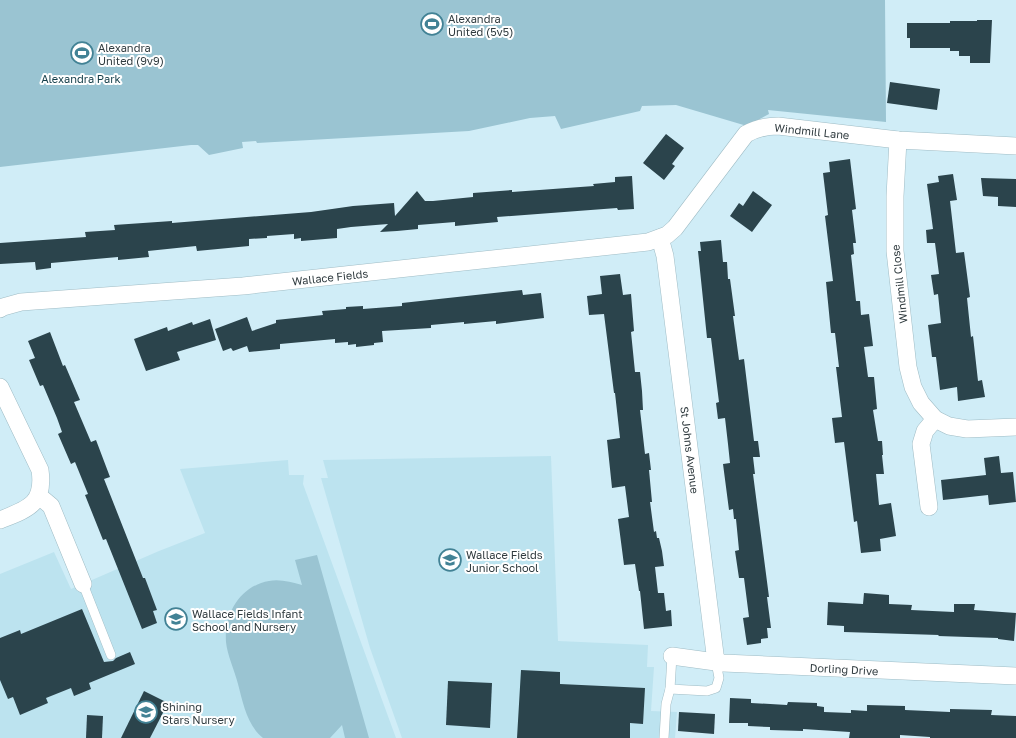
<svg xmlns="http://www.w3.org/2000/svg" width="1016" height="738" viewBox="0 0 1016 738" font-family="'Golos Text',sans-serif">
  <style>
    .built { fill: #bce3ef }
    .green { fill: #9ac4d2 }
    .building { fill: #2b444c }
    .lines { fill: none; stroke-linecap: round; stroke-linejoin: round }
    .lane-casing { stroke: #9fbcc5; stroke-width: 10 }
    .street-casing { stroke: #9fbcc5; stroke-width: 18 }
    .lane { stroke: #fff; stroke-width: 9 }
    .street { stroke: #fff; stroke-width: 17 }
    .labels { text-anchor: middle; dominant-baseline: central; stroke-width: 4; stroke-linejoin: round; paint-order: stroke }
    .poi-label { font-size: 11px; fill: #313c40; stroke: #fff; text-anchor: start }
    .park-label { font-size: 11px; fill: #133d48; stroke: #fff }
    .street-label { font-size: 11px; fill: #313c40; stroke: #fff }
  </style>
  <rect width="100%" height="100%" fill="#d0edf7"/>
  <g class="built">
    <path d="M551 456 558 641 648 645 647 667H654L651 711 677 712 675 738H402L370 648 321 478H328L323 460Z"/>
    <path d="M288 460 289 475H304L303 484 396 738H0V574L54 552 71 589 159 551 205 533 180 469Z"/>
  </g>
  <g class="green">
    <path d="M0 0H885L886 122 768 110 769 114 747 126 676 105 642 106 640 111 561 129 555 116 530 118 469 131 257 143 256 141 242 142 243 148 209 155 198 145H191L0 167Z"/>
    <path d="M317 555 369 738H345L342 725 330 738H263C247 725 243 703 238 684 235 672 227 654 226 642 224 614 240 586 269 581 280 579 291 582 302 585L295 560Z"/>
  </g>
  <g class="building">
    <path d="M977 20H992L990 63H970V56H959V51H950V48H910V38H907V23H950V21H977Z"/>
    <path d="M890 82 940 89 937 110 887 103Z"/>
    <path d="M666 134 684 148 672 164 675 166 664 180 643 163Z"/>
    <path d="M850 159 856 209 852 210 856 243H853L854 254 851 255 856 301H860L861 315 869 314 873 346 864 347 868 377H874L877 409 873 410 878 441H882L883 455H882L884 474H876L879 505 891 503 896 536 880 539 881 551 861 553 857 521 854 522 844 442 835 443 832 418 842 417 836 367H839L835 333H831L826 282 833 281 825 216 828 215 823 173 830 172 829 162Z"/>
    <path d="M953 174 957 200 950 201 956 253 964 252 970 297 967 298 971 337 973 336 978 381 982 380 985 397 958 401 957 387 940 390 936 357H932L928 325 941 323 938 294 934 295 931 275 939 274 935 243H927L926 230 933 229 927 184 939 182 938 176Z"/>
    <path d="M632 176 634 209 618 210 617 208 497 217 498 222 455 226V222L418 225V229L397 231 380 232 388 224 351 227 337 229V238L301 241V238L294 239V234L267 236V238L249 239V246L197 251 196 246 148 251 149 257 118 260V257L51 263V268L36 270 35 262 0 264V243L86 237 85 232 115 230 114 225 172 221V223L311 212 353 206 394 203 395 216 417 191 425 201H433L473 197V193L512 190V192L594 186 593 184 615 182V177Z"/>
    <path d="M981 178 1016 179V207L998 206V197L983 196Z"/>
    <path d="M753 191 772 205 752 232 730 216 739 203 743 206Z"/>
    <path d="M721 240 723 262H727L728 279H730L735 316H733L739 360 744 359 754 441H758L760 457H753L755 474H753L769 597H767L771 628H767L768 638 761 639V643L747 645 743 618 749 617 744 578H739L735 551 739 550 736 519H734L733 509 729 510 723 464 730 463 728 444 725 418 718 419 716 403 719 402 711 338H707L698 251H701L700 242Z"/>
    <path d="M620 274 623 295 631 294 634 331 631 332 635 372H640L642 391 643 410H640L645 454 649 453 651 470H649L652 502H650L654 532 656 531 657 538H659L662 551 664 566 655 567 658 593H664L666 611 671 610 672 626 644 629 640 591H639L635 564 624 565 618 519 629 517 625 486 612 488 607 440 620 438 615 393H614L604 314 589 315 587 296 602 294 600 276Z"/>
    <path d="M522 290 523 295 541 293 544 318 496 324V321L464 324V322L431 325V328L382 331 383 342 374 343V345L356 347V344L348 345V342L335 343V339L280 344V349L249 352 247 346 233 351 231 348 223 351 215 329 247 317 252 331 276 323V320L323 315 322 311 346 309V307L363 306V309L402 306V303Z"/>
    <path d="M210 319 216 340 177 352 180 360 146 371 134 339 167 327 168 331 192 322 193 325Z"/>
    <path d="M50 332 63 366 65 365 80 400 74 402 91 442 96 440 110 477 104 479 143 578H145L157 610 153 611 157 623 142 629 106 539 103 540 85 495 88 494 75 462 71 464 58 434 62 432 57 418 43 385 40 386 29 360 35 358 28 341Z"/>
    <path d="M999 456 1001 473 1013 472 1016 502 989 505 988 495 943 500 941 480 986 475 984 458Z"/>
    <path d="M864 593 889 595V604L912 605 911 610 954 612V604H975L974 610 1016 613 1014 641 998 639V638L938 636 939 635 844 632V626L827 625 828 602 863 604Z"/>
    <path d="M82 609 104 662 113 661 116 658 130 652 135 664 89 683 91 689 74 696 71 688 46 698 48 703 20 715 13 697 8 699 0 680V638L20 630 21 634Z"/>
    <path d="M521 670 560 672V684L645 688 643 724 630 723V738H517Z"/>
    <path d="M448 681 492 683 490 728 446 725Z"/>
    <path d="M144 691 168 703 150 738H121Z"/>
    <path d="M730 698 751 699V703L787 705 788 702 817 703V706L824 707V712L851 713V710L867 711V705L905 706V710L950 712V709L992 710 991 715 1016 716V738H930V737L900 735V738H849L850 732 803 729V731L770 730V727L748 726V723H729Z"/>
    <path d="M679 712 715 714 714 734 678 731Z"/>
    <path d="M87 715 103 716 102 738H86Z"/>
  </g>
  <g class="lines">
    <g class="lane-casing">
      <g id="lane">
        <path d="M83 584 111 655"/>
        <path d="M672 656 670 689 707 691 716 688 719 678 716 662"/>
        <path d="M664 738 666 704 670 689"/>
      </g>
    </g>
    <g class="street-casing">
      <g id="street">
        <path d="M898 140 895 196V251L908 367 913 387 921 403 935 419 949 426 967 429 1016 427"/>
        <path d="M660 238 665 256 716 662"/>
        <path d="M0 309 3 307 21 302 243 286 648 242 667 235 675 228 746 134C757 128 766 126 778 126L898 140 1016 146"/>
        <path d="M0 387 40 470C45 504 28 509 0 520"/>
        <path d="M39 496 51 506 83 584"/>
        <path d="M929 507 921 444 925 431 935 419"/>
        <path d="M672 656 723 663 1016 676"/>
      </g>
    </g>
    <use href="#lane" class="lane"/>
    <use href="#street" class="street"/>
  </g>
  <defs>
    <g id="stadium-ring" transform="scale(1.15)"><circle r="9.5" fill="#fff" stroke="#428295" stroke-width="1.5"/><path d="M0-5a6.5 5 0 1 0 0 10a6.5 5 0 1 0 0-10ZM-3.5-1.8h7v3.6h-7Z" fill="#428295"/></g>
    <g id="school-ring" transform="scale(1.15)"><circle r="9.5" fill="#fff" stroke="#428295" stroke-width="1.5"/><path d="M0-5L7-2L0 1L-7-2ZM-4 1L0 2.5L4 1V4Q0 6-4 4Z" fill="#428295"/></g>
  </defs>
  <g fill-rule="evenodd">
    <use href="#stadium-ring" x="432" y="24"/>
    <use href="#stadium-ring" x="82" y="53"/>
    <use href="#school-ring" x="450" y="560"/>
    <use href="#school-ring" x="176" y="619"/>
    <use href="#school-ring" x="146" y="712"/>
  </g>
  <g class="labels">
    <g class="poi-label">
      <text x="448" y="18">Alexandra<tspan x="448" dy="13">United (5v5)</tspan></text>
      <text x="98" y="47">Alexandra<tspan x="98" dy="13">United (9v9)</tspan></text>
      <text x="466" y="554">Wallace Fields<tspan x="466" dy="13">Junior School</tspan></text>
      <text x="192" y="613">Wallace Fields Infant<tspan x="192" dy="13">School and Nursery</tspan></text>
      <text x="162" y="706">Shining<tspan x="162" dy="13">Stars Nursery</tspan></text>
    </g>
    <g class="park-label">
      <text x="81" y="78">Alexandra Park</text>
    </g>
    <g class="street-label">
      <text transform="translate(812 131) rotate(6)">Windmill Lane</text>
      <text transform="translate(330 277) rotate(-6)">Wallace Fields</text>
      <text transform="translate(899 284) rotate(-96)">Windmill Close</text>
      <text transform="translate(690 450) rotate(83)">St Johns Avenue</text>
      <text transform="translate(844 669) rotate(3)">Dorling Drive</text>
    </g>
  </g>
</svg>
